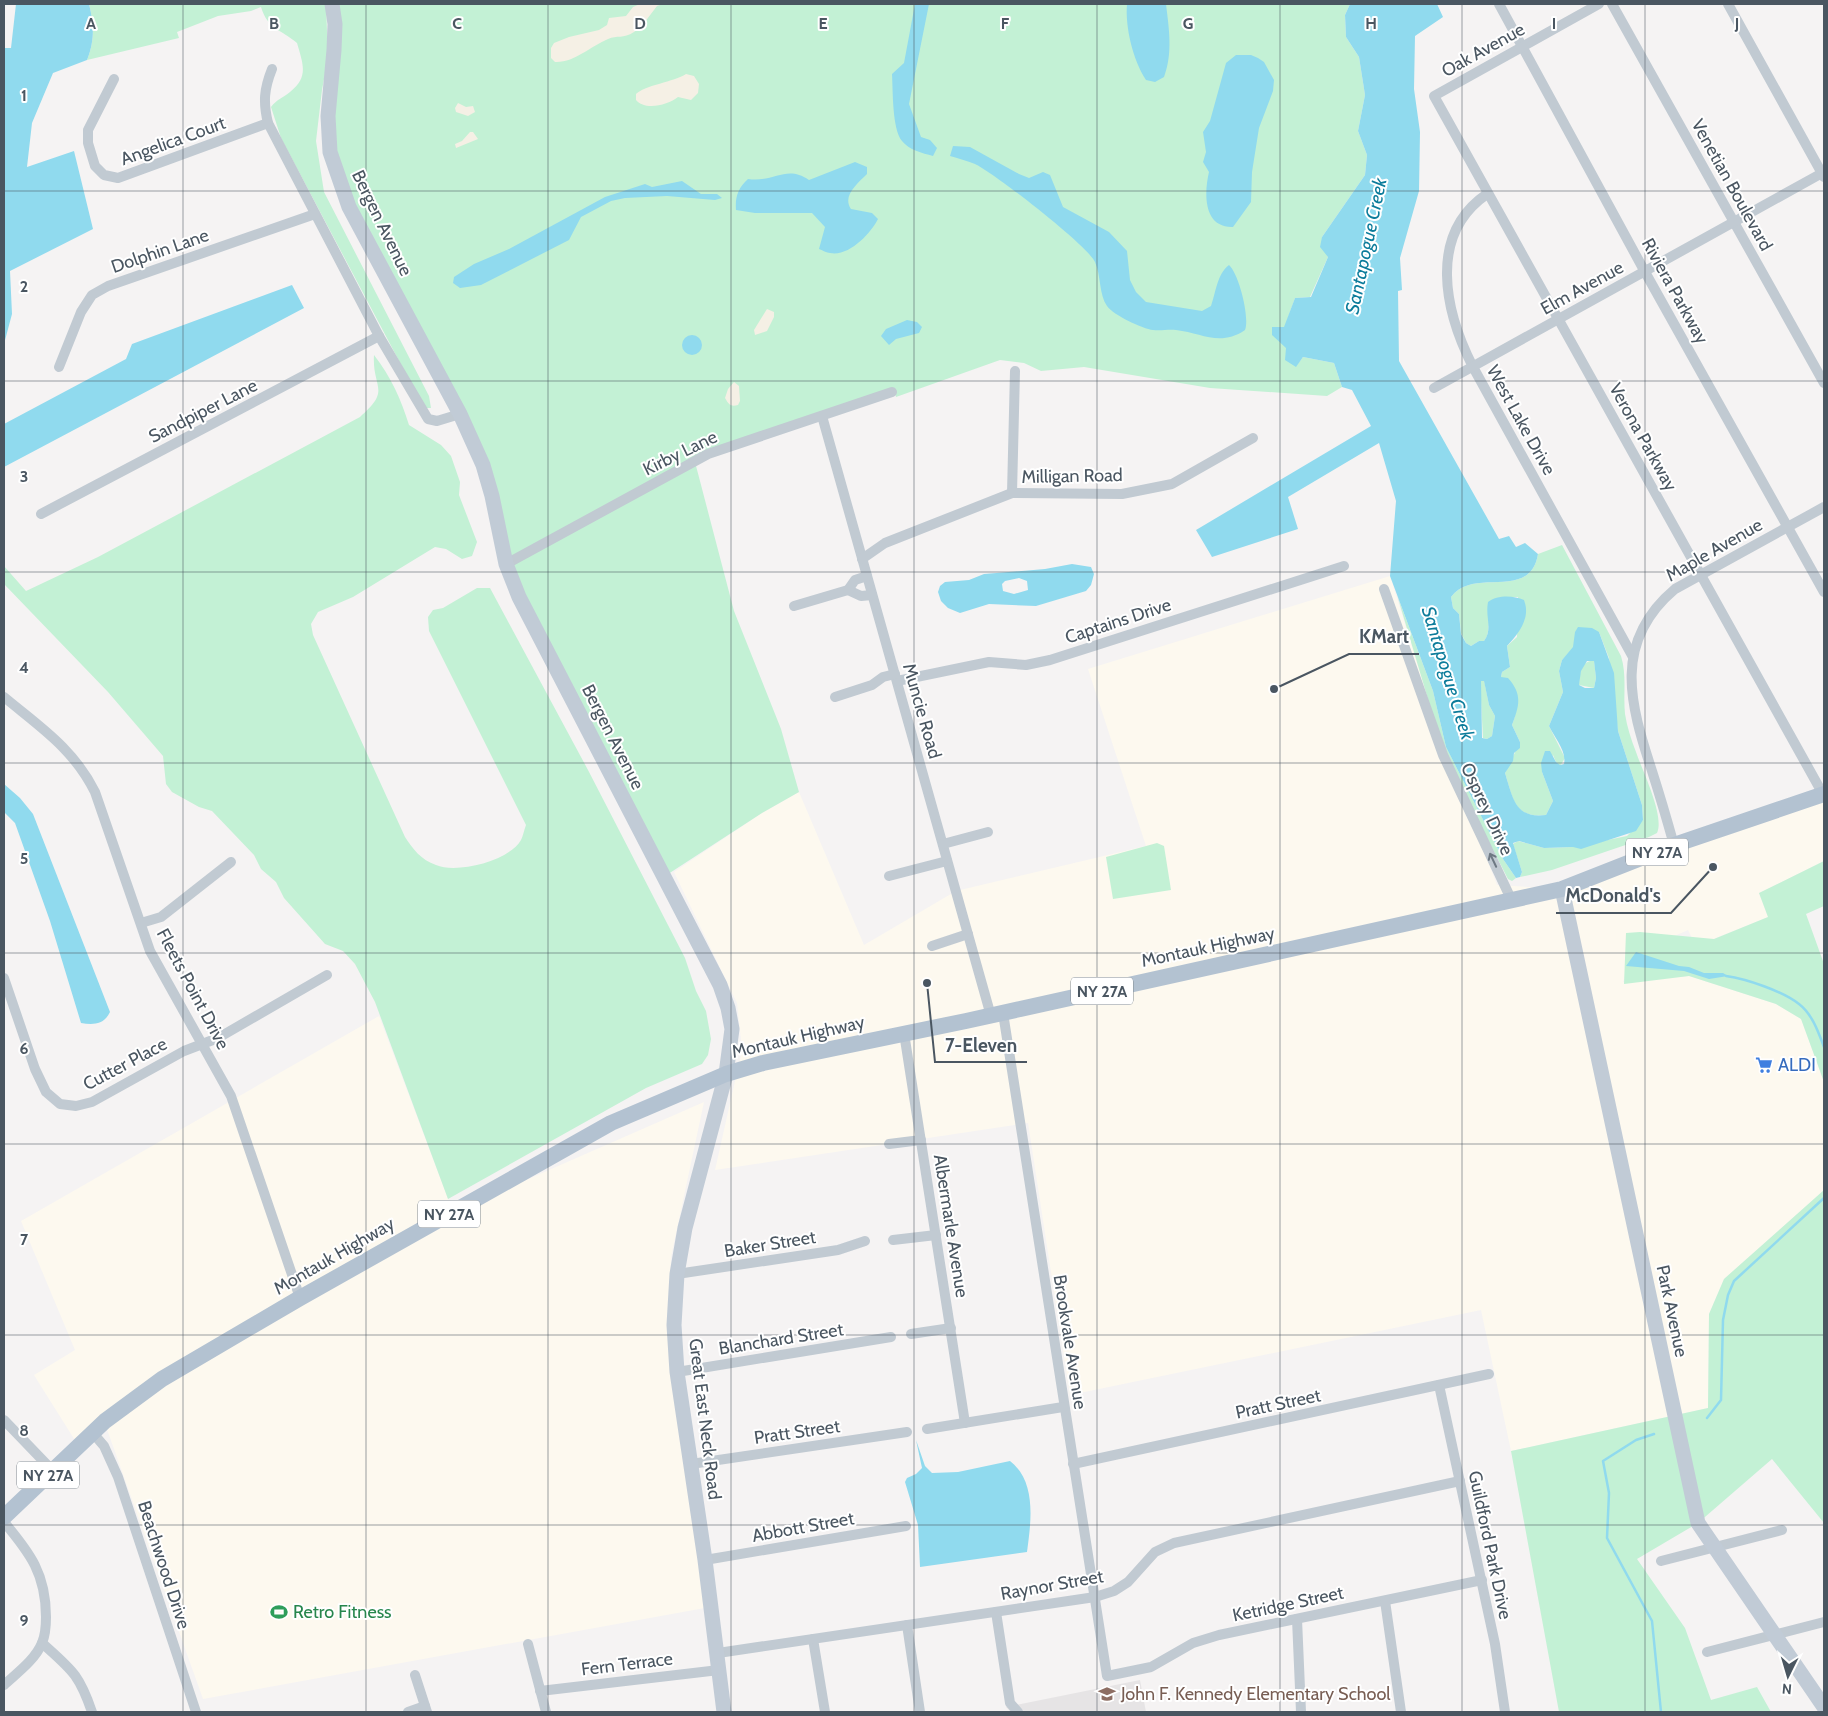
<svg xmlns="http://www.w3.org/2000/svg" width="1828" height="1716" viewBox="0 0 1828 1716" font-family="Cabin,sans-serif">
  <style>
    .commercial { fill: #fdf9ef }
    .education { fill: #e6e4e5 }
    .green { fill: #c3f1d5 }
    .sand { fill: #f5f0e5 }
    .water { fill: #90daee; fill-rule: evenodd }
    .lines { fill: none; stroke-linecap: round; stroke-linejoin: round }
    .stream { stroke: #90daee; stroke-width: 2.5 }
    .street { stroke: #c1cad2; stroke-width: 10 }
    .secondary { stroke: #c1cbd6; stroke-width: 15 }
    .primary { stroke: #b3c2d1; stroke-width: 16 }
    .oneway { stroke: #6e7983 }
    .grid { fill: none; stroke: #4a5661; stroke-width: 1; stroke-opacity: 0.55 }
    .labels { text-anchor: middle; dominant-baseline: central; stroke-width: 4; stroke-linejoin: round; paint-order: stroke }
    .shield { fill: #fff; stroke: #808990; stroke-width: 1 }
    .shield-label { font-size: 16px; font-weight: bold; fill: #4a5661 }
    .street-label { font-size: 18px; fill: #4a5661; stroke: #fff }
    .shop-label { font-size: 18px; fill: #366cbe; stroke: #fff; text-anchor: start }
    .leisure-label { font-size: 18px; fill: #27864d; stroke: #fff; text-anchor: start }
    .education-label { font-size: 18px; fill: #785e54; stroke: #fff; text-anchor: start }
    .water-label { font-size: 19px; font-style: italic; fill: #0c7c9b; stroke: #fff }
    .grid-label { font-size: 16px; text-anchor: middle; font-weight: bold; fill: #4a5661; stroke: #fff; stroke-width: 4; stroke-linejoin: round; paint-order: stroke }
    .leader { fill: none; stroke: #4a5661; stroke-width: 2 }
    .callout-dot { fill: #4a5661; stroke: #fff; stroke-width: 2 }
    .callout-label { font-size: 19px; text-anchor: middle; font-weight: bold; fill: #4a5661; stroke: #fff; stroke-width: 4; stroke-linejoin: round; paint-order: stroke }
  </style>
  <rect width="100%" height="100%" fill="#f5f3f3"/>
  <g class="commercial">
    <path d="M1390 576 1444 749 1497 885 1562 889 1824 801V861L1759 893 1768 917 1696 946 1688 930 1638 952 1629 966 1623 982 1689 976 1776 1004 1801 1019 1824 1082V1190L1724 1279 1709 1314 1708 1408 1511 1451 1481 1310 1070 1395 1028 1123 715 1170 742 1050 737 1003 674 872 762 813 799 792 864 945 956 891 1146 846 1088 669Z"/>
    <path d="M379 1016 453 1212 704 1102 671 1257 668 1318 705 1608 203 1699 103 1418 76 1442 34 1375 75 1350 21 1221Z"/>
  </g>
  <path class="education" d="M1140 1680 1146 1712H1011L1006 1707Z"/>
  <g class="green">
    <path d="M89 4H326L328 58 322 90 316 141 324 192 429 396 431 408H424L281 138 271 107C277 99 283 98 290 92 309 77 303 64 297 43 281 29 268 30 261 7L251 11 218 16 177 32 179 38 87 60C95 40 94 24 89 4Z"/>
    <path d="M332 4H1350L1345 15 1346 37 1359 57 1365 95 1358 131 1367 155 1365 175 1322 237 1328 257 1310 297 1295 298C1284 329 1279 337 1296 366L1303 357 1334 363 1342 387 1327 396 1210 388 1084 367 1041 371 1024 363 1000 360 896 397 895 392 695 462 734 611 781 729 799 792 762 813 662 878 519 597 492 496 330 152Z"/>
    <path d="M374 355C391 377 401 399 409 425L441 445 451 456 460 482 459 495 477 542 472 556 462 559 446 549 435 547 353 597 318 612 311 624 313 635 405 837C413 849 421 860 436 865 457 874 509 861 521 840 523 836 524 830 526 825L429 631 428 617 433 610 443 608 477 588H490L588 770 685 958 696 991 706 1011 711 1039 708 1055 702 1064 646 1088 448 1199 375 1002 355 964 343 951 325 944 284 898 276 882 261 869 254 855 212 811 199 807 172 792 166 784 163 756 108 692 4 584V566L26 591 98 557 360 417C392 389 372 389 374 355Z"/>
    <path d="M1562 545 1621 656C1627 675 1623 695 1625 714 1627 727 1631 739 1636 752 1642 770 1665 816 1657 833L1649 837 1552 870 1520 877 1522 872 1513 844 1518 841 1544 848 1573 847 1627 836 1643 820 1642 805 1618 731 1609 658 1599 632 1575 641 1574 647 1562 660 1559 671 1563 692 1549 726 1565 758 1560 766 1556 762 1553 755 1542 772 1553 801 1546 815C1514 819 1513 798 1505 773L1520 742 1512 725 1515 716 1501 677 1502 672 1510 667 1507 646 1517 637 1518 597H1501C1497 604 1492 612 1490 619 1487 627 1490 634 1484 641H1479L1471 646 1466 643 1461 633 1459 614 1453 608 1451 597C1474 566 1530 602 1538 554Z"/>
    <path d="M1397 595 1433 691 1446 747 1503 859 1516 878 1512 881 1508 879 1444 753Z"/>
    <path d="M1594 660 1596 678 1594 688 1579 685C1580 673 1580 662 1594 660Z"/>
    <path d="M1484 680 1489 705 1495 716 1492 736 1487 739 1483 738 1480 681Z"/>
    <path d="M1157 843 1164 846 1171 890 1113 899 1106 857Z"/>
    <path d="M1824 861V906L1806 914 1824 964V1082L1801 1019 1776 1004 1689 976 1624 984 1626 933 1640 932 1714 939 1768 917 1759 893Z"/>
    <path d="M1824 1190V1523L1772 1459 1698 1523 1637 1559 1685 1628 1711 1700 1757 1687 1771 1712H1559L1511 1451 1708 1408 1709 1314 1724 1279Z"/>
  </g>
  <g class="sand">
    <path d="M640 4H663L657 6C650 15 643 26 634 32 623 39 617 35 608 39 591 46 574 63 555 62L551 58V48L554 43 569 37 599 30 607 25 609 18 626 16 633 7Z"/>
    <path d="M686 74 694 76 699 84 698 93 691 100 678 97C668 105 645 111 636 100V94C645 85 674 82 686 74Z"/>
    <path d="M458 103 466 107 473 106 475 112 468 116 456 112 455 108Z"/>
    <path d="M470 132H473L478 139 456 148 455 144 462 141Z"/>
    <path d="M767 309 774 312V317L767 331 755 335 754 330Z"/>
    <path d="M734 382 739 386 740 401 738 405C731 407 729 405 725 398L728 389Z"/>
  </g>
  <g class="water">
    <path d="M16 4H89C94 24 95 40 87 60L53 73 32 123 27 167 74 151 93 229 10 271 12 314 4 344V48H11Z"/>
    <path d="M915 4H929L909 104 921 137 930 140 937 148 933 156C922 153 909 150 902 141 892 129 893 90 892 74L904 63Z"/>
    <path d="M1127 4H1166C1169 29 1173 53 1164 77L1155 82 1146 80C1133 60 1125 27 1127 4Z"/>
    <path d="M1350 4H1437L1443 17 1415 36 1414 89 1420 132 1419 191 1400 258 1402 290 1398 291 1399 361 1499 539 1509 536 1516 547 1525 543 1538 554C1530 602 1474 566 1451 597L1453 608 1459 614 1461 634 1466 643 1471 646 1479 641H1484C1493 629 1485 617 1488 602 1497 595 1513 595 1524 600 1531 618 1519 633 1507 646L1510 667 1502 672 1501 677 1508 678C1523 695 1519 706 1512 725L1520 742V748L1514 753 1513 761 1505 773C1513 798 1515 819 1546 815L1553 801 1542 772 1541 763 1545 751H1550L1556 762 1560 765 1564 764C1567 751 1554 737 1549 726L1563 692 1559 671 1562 660 1573 647 1575 632 1578 627 1592 628 1599 632 1614 673 1618 731 1642 805 1643 820 1636 831 1581 849 1573 847 1544 848 1519 841 1513 843 1522 872 1520 877 1516 878 1503 859 1446 747 1433 691 1390 576 1396 501 1379 443 1288 497 1298 529 1212 557 1196 530 1371 426 1352 390 1342 387 1334 363 1303 357 1296 367 1285 360 1286 348 1272 335V327H1284L1295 298 1311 297 1328 257 1320 247 1322 237 1365 175 1367 155 1358 131 1365 95 1359 57 1346 37 1345 15ZM1587 661H1594L1596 678 1594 688H1585L1579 685 1581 671ZM1481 681H1484L1489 705 1495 716 1492 736 1487 739 1482 738Z"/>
    <path d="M1236 55H1251L1258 58 1264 62 1274 80 1273 91 1259 128 1252 172 1251 202 1233 227C1203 228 1204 193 1209 172L1203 162 1206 152 1203 132 1210 121 1226 63Z"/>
    <path d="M953 146 970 147 1019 174 1029 178 1043 172 1050 175 1063 207 1109 232 1127 251 1130 280 1136 292 1146 302 1202 311 1211 306C1216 292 1217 274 1229 265 1239 274 1250 318 1245 330 1220 347 1202 333 1176 330 1169 329 1161 331 1153 330 1143 329 1113 315 1107 306 1099 295 1101 275 1095 262 1088 246 994 173 975 164 967 161 958 158 950 156Z"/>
    <path d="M855 162 867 167V174C857 184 842 196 851 209L872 213 878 219C871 233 849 257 830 253 827 253 822 250 819 249L825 227 812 213H755L736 210C735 197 738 188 748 179 774 183 786 164 809 180Z"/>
    <path d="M682 181 701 194H717L722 198 715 200 667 196 625 198 611 201 581 217 569 240 481 285 460 288 453 283 454 277 474 264 509 249 605 197 645 184 652 187Z"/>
    <path d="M292 285 304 308 4 467V424L126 359 132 344Z"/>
    <path d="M907 320 917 322 922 327 919 333 896 339 889 345 881 336 886 329Z"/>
    <circle cx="692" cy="345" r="10"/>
    <path d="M1072 564 1091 567 1094 574 1091 585 1086 591 1036 606 989 604 960 613 948 608 941 601 938 592 940 586 945 582 969 580 984 574 1045 569ZM1019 578 1027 581 1028 590 1014 594 1003 591 1002 584 1005 581Z"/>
    <path d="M4 784 20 798 33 814 110 1012C104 1025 93 1025 81 1023L50 921 15 823 4 812Z"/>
    <path d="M1636 952 1679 966 1689 967 1704 973H1723L1728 976 1709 979 1684 971 1626 966Z"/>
    <path d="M916 1440 925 1466 932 1473 958 1472 1010 1461C1037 1482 1031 1522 1027 1552L920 1567 918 1525 905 1482 907 1478 916 1474 922 1468Z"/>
  </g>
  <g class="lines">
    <g class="stream">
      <path d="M1726 976C1747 979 1782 991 1799 1004 1812 1014 1818 1031 1824 1047"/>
      <path d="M1707 1418 1721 1400 1723 1320 1728 1295 1734 1281 1824 1198"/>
      <path d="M1654 1434 1636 1440 1603 1461 1609 1493 1607 1538 1652 1621 1661 1712"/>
    </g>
    <g class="street">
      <path d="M1499 4 1645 272 1824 592"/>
      <path d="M1599 4 1434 96 1824 796"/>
      <path d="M1612 4 1824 383"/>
      <path d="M1728 4 1824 177"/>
      <path d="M272 69C264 89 263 102 268 123L379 336 428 419 437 421 460 414"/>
      <path d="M114 79 88 130V143L95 166 104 175 118 178 268 123"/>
      <path d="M1487 194C1427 235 1445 312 1473 367L1633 657"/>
      <path d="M59 367 81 312 92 295 108 286 315 214"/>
      <path d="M1434 388 1824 172"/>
      <path d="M822 416 991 1016"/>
      <path d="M1012 493 1015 371"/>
      <path d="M41 514 379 336"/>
      <path d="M862 559 885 543 1012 493 1122 494 1172 484 1253 438"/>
      <path d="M506 564 708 454 892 392"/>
      <path d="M1384 589 1443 755 1512 901"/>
      <path d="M848 590 861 596 872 595"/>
      <path d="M794 606 848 590 855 580 867 576"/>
      <path d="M897 681 989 662 1026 665 1050 660 1344 566"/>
      <path d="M4 697C40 727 73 748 95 792L150 951 231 1096 300 1298"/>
      <path d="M835 697 872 685 883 677 895 674"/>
      <path d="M943 844 988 832"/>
      <path d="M1674 845C1667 820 1660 796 1652 771 1630 704 1612 642 1675 589L1824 507"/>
      <path d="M889 876 947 861"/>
      <path d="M141 923 161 917 231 862"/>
      <path d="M932 946 968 934"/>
      <path d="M4 978 35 1069 46 1092 60 1104 76 1106 92 1102 184 1051 218 1038 327 975"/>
      <path d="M1003 1013 1107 1676 1151 1667 1193 1643 1219 1635 1482 1580"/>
      <path d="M904 1033 965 1423"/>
      <path d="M889 1144 921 1140"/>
      <path d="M893 1240 936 1235"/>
      <path d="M677 1274 838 1250 865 1241"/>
      <path d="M911 1334 951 1328"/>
      <path d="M677 1372 891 1337"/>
      <path d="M1439 1385 1495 1644 1505 1712"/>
      <path d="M4 1420 53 1471"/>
      <path d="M927 1429 1063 1407"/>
      <path d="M92 1432 104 1446 118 1477 196 1712"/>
      <path d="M691 1464 907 1432"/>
      <path d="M1073 1464 1489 1374"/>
      <path d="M4 1522C30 1553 46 1574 46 1617 46 1624 45 1636 42 1643 35 1660 17 1673 4 1685"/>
      <path d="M705 1560 906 1526"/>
      <path d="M1661 1561 1782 1530"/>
      <path d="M1385 1601 1401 1712"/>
      <path d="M996 1612 1010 1703 1018 1712"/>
      <path d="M1297 1619 1301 1712"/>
      <path d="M907 1625 920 1712"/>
      <path d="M813 1639 825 1712"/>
      <path d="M42 1643C72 1670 79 1674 92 1712"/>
      <path d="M528 1644 546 1712"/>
      <path d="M1707 1652 1824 1622"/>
      <path d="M718 1653 1095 1597 1114 1591 1128 1582 1155 1552 1174 1543 1460 1481"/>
      <path d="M415 1675 427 1712"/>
      <path d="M540 1691 719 1670"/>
      <path d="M408 1712 425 1706"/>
    </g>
    <g class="secondary">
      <path d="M332 4 335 24 334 50 328 116 330 152 349 207 460 414 483 465 492 496 506 564 519 597 720 985 728 1008 732 1029 726 1074 685 1228 677 1274 674 1325 677 1372 705 1560 724 1712"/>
      <path d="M1562 889 1698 1523 1824 1707"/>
    </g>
    <path class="primary" d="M4 1517 105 1421 162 1379 300 1298 611 1123 726 1074 763 1063 966 1021 1562 889 1674 845 1824 794"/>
  </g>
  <defs><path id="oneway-shaft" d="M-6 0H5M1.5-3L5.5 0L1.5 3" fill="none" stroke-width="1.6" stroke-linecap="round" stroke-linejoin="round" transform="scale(1.25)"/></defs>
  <use class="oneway" href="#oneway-shaft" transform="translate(1493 860) rotate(-115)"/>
  <path class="grid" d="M183 4V1712M366 4V1712M548 4V1712M731 4V1712M914 4V1712M1097 4V1712M1280 4V1712M1462 4V1712M1645 4V1712M4 191H1824M4 381H1824M4 572H1824M4 763H1824M4 953H1824M4 1144H1824M4 1335H1824M4 1525H1824"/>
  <defs>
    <g id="supermarket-bare" transform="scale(1.35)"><path d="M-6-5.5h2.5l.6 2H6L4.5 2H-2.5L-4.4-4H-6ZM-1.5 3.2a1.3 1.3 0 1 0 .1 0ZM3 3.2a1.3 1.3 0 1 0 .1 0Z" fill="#3f7fe0" stroke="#fff" stroke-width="2.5" paint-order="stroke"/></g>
    <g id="stadium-bare" transform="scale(1.35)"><path d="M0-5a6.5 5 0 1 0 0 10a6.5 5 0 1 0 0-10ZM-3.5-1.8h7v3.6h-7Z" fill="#2e9e5b" stroke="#fff" stroke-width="2.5" paint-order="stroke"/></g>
    <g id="school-bare" transform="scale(1.35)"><path d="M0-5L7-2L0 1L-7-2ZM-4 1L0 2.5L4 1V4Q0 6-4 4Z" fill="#8d6e63" stroke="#fff" stroke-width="2.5" paint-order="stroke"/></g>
  </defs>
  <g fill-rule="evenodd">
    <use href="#supermarket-bare" x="1764" y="1065"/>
    <use href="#stadium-bare" x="279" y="1612"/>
    <use href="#school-bare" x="1107" y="1694"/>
  </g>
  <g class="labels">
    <g class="shield">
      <rect x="1626" y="838.5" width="62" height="27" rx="4"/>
      <rect x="1071" y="977.5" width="62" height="27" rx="4"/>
      <rect x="418" y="1200.5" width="62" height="27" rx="4"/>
      <rect x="17" y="1461.5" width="62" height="27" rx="4"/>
    </g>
    <g class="shield-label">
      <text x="1657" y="852">NY 27A</text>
      <text x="1102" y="991">NY 27A</text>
      <text x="449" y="1214">NY 27A</text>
      <text x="48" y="1475">NY 27A</text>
    </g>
    <g class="street-label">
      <text transform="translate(1483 50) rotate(-29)">Oak Avenue</text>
      <text transform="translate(173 141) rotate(-20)">Angelica Court</text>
      <text transform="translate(1732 185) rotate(61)">Venetian Boulevard</text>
      <text transform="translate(382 223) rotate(64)">Bergen Avenue</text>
      <text transform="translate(160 251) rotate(-19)">Dolphin Lane</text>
      <text transform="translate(1582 288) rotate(-29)">Elm Avenue</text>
      <text transform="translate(1675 291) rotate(61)">Riviera Parkway</text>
      <text transform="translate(203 411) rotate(-27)">Sandpiper Lane</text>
      <text transform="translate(1521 420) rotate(61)">West Lake Drive</text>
      <text transform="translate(1643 437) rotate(61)">Verona Parkway</text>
      <text transform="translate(680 453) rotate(-26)">Kirby Lane</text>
      <text transform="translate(1072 476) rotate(-1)">Milligan Road</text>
      <text transform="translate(1714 550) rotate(-30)">Maple Avenue</text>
      <text transform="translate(1118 621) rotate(-18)">Captains Drive</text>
      <text transform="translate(922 711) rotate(74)">Muncie Road</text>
      <text transform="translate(613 737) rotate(63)">Bergen Avenue</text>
      <text transform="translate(1487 809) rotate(65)">Osprey Drive</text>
      <text transform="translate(1208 947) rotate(-12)">Montauk Highway</text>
      <text transform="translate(193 989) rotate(62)">Fleets Point Drive</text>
      <text transform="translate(798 1037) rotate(-13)">Montauk Highway</text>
      <text transform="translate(125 1064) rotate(-28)">Cutter Place</text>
      <text transform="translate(951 1226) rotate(81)">Albermarle Avenue</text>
      <text transform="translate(770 1244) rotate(-9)">Baker Street</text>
      <text transform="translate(334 1256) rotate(-30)">Montauk Highway</text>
      <text transform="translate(1672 1311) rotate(78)">Park Avenue</text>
      <text transform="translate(781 1339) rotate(-9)">Blanchard Street</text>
      <text transform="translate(1070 1342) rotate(81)">Brookvale Avenue</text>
      <text transform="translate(1278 1404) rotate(-12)">Pratt Street</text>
      <text transform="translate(705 1419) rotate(83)">Great East Neck Road</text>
      <text transform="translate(797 1432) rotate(-8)">Pratt Street</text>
      <text transform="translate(803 1527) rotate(-10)">Abbott Street</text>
      <text transform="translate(1490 1545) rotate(78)">Guildford Park Drive</text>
      <text transform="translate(164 1565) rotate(72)">Beachwood Drive</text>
      <text transform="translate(1052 1585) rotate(-10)">Raynor Street</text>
      <text transform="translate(1288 1604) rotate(-12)">Ketridge Street</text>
      <text transform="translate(627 1664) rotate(-7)">Fern Terrace</text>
    </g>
    <g class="shop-label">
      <text x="1778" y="1065">ALDI</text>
    </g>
    <g class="leisure-label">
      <text x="293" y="1612">Retro Fitness</text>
    </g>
    <g class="education-label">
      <text x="1121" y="1694">John F. Kennedy Elementary School</text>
    </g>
    <g class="water-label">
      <text transform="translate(1366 246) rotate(-78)">Santapogue Creek</text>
      <text transform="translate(1448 673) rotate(73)">Santapogue Creek</text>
    </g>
  </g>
  <g class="grid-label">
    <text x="91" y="29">A</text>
    <text x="274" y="29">B</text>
    <text x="457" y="29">C</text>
    <text x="640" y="29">D</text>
    <text x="823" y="29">E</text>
    <text x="1005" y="29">F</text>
    <text x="1188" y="29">G</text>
    <text x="1371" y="29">H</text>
    <text x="1554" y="29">I</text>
    <text x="1737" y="29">J</text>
    <text x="24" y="101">1</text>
    <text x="24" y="292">2</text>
    <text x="24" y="482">3</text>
    <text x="24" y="673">4</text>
    <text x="24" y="864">5</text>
    <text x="24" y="1054">6</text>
    <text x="24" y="1245">7</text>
    <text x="24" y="1436">8</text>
    <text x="24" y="1626">9</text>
  </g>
  <path class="leader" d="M1274 689L1349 654H1419M1713 867L1671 913H1556M927 983L935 1062H1027"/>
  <g class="callout-dot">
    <circle cx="1274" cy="689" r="5"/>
    <circle cx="1713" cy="867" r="5"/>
    <circle cx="927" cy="983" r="5"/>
  </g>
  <g class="callout-label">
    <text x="1384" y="643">KMart</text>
    <text x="1613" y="902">McDonald's</text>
    <text x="981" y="1052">7-Eleven</text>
  </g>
  <rect width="1828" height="1716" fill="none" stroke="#4a5661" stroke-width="10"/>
  <g transform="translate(1788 1676) rotate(185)" stroke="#ffffff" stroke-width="4" paint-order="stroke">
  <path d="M0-4L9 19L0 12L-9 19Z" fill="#4a5661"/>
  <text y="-8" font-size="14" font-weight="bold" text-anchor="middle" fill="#4a5661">N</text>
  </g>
</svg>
